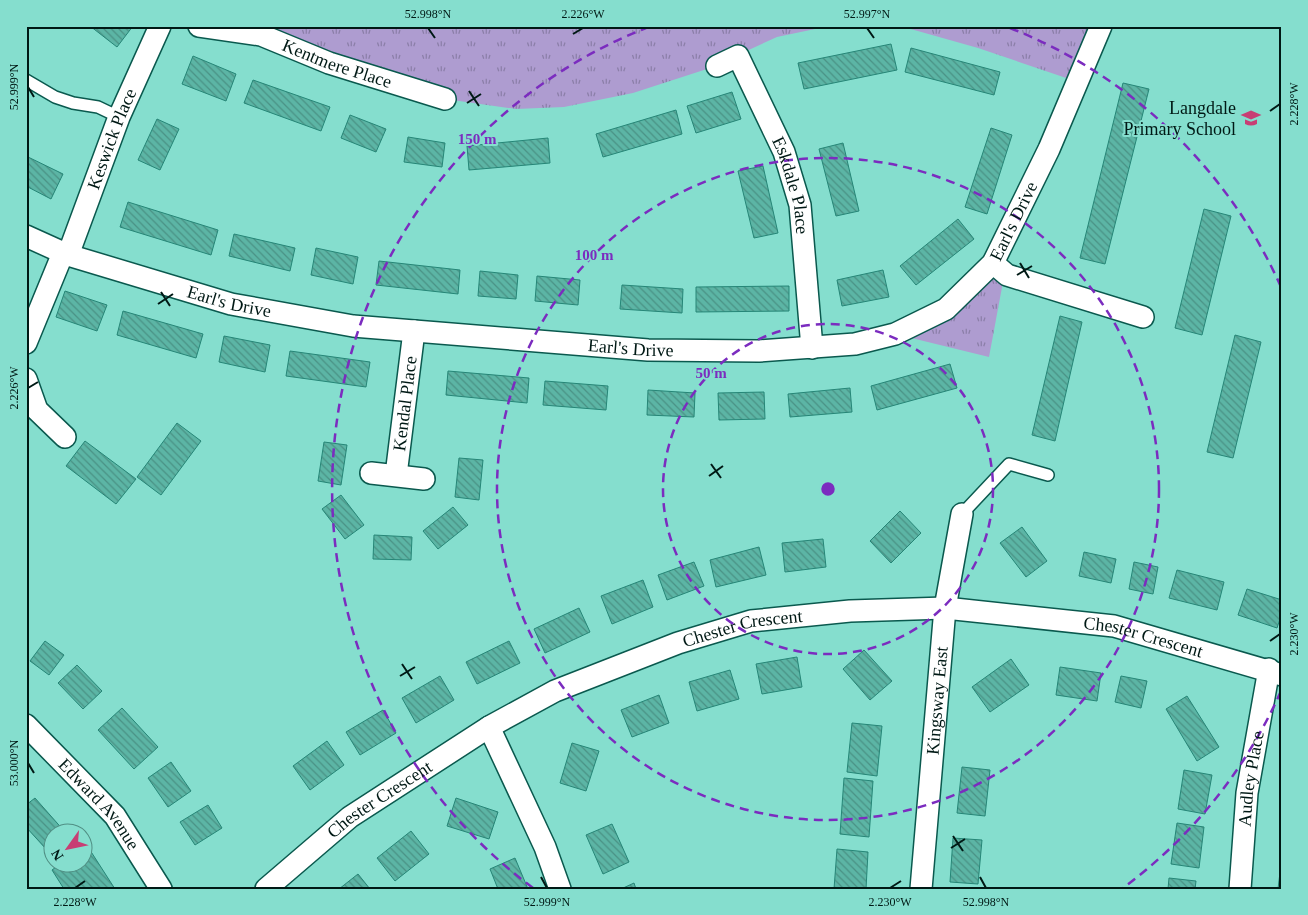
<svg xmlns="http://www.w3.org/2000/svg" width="1308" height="915" viewBox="0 0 1308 915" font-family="Georgia,serif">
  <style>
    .grass { fill: url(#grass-tufts) }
    .building { fill: url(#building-back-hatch); stroke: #268677 }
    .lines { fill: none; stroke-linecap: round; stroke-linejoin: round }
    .lane-casing { stroke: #0a594e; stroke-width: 14 }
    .street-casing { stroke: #0a594e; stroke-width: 24 }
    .lane { stroke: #fff; stroke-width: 11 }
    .street { stroke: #fff; stroke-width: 21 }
    .ticks { fill: none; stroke: #001915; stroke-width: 2 }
    .ring { fill: none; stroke: #7b2cbf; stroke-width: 2.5; stroke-dasharray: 9 6 }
    .labels { text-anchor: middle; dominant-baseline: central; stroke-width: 4; stroke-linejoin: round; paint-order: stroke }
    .street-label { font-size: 18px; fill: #001915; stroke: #85dece }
    .poi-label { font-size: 18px; fill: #001915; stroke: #85dece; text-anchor: end }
    .centre { fill: #7b2cbf; stroke: #85dece; stroke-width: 2.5 }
    .ring-label { font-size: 15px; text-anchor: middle; font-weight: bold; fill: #7b2cbf; stroke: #85dece; stroke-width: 4; stroke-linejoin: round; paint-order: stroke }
    .neatline { fill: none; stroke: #001915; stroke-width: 2 }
    .ticks-label { font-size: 12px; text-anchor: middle; fill: #001915 }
  </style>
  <defs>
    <pattern id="grass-tufts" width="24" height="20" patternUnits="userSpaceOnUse" patternTransform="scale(1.25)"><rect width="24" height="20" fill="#ae9cd0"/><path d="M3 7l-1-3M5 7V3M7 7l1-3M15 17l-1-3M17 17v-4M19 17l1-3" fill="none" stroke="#8b7ea8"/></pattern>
    <pattern id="building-back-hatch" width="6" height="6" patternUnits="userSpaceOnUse" patternTransform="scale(1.25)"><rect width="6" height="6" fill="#5cb5a5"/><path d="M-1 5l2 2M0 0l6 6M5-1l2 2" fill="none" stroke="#4a9285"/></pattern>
  </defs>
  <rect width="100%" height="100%" fill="#85dece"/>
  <g class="grass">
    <path d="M228 26H871L815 29 777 37 707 69 633 93 564 107 516 109 445 99Z"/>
    <path d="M900 26H1101L1078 82 978 48Z"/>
    <path d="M993 263 1003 282 989 357 895 334Z"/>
  </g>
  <g class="building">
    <path d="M90 26H133L117 47Z"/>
    <path d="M891 44 897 70 804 89 798 63Z"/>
    <path d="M911 48 1000 72 994 95 905 72Z"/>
    <path d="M193 56 236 74 226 101 182 84Z"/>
    <path d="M253 80 330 107 321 131 244 103Z"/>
    <path d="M1123 83 1149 89 1105 264 1080 258Z"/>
    <path d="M732 92 741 119 696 133 687 106Z"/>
    <path d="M676 110 682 134 603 157 596 134Z"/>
    <path d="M350 115 386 129 376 152 341 138Z"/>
    <path d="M157 119 179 129 160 170 138 160Z"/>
    <path d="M991 128 1012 135 987 214 965 207Z"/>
    <path d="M408 137 445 143 442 167 404 162Z"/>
    <path d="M548 138 550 163 469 170 467 146Z"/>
    <path d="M843 143 859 211 836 216 819 149Z"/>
    <path d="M26 156 63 174 51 199 26 186Z"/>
    <path d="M763 166 778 233 754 238 738 171Z"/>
    <path d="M128 202 218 230 211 255 120 227Z"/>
    <path d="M1204 209 1231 216 1202 335 1175 328Z"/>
    <path d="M958 219 974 239 916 285 900 266Z"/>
    <path d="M234 234 295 248 290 271 229 256Z"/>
    <path d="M316 248 358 257 353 284 311 275Z"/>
    <path d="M379 261 460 270 458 294 376 285Z"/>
    <path d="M883 270 889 297 842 306 837 280Z"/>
    <path d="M480 271 518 275 516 299 478 296Z"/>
    <path d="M537 276 580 280 578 305 535 301Z"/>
    <path d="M622 285 683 289 682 313 620 309Z"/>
    <path d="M789 286V311L696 312V287Z"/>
    <path d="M65 291 107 305 97 331 56 317Z"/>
    <path d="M123 311 203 334 196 358 117 335Z"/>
    <path d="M1060 316 1082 322 1055 441 1032 435Z"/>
    <path d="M1235 335 1261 342 1233 458 1207 452Z"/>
    <path d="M224 336 270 345 265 372 219 362Z"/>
    <path d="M290 351 370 362 366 387 286 376Z"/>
    <path d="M950 364 957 388 877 410 871 386Z"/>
    <path d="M448 371 529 378 527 403 446 395Z"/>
    <path d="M545 381 608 386 606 410 543 405Z"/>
    <path d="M850 388 852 412 790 417 788 394Z"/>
    <path d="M648 390 695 393 694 417 647 415Z"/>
    <path d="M764 392 765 419 719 420 718 393Z"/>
    <path d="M177 423 201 441 161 495 137 477Z"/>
    <path d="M85 441 136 479 116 504 66 466Z"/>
    <path d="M324 442 347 445 341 485 318 481Z"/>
    <path d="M459 458 483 460 479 500 455 497Z"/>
    <path d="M341 495 364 525 345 539 322 509Z"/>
    <path d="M453 507 468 525 438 549 423 531Z"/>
    <path d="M900 511 921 533 891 563 870 541Z"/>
    <path d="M1022 527 1047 561 1026 577 1000 543Z"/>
    <path d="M374 535 412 537 411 560 373 559Z"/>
    <path d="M823 539 826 567 785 572 782 543Z"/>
    <path d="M759 547 766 575 716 587 710 560Z"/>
    <path d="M1084 552 1116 559 1111 583 1079 576Z"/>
    <path d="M694 562 704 586 667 600 658 575Z"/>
    <path d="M1134 562 1158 567 1153 594 1129 589Z"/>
    <path d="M1177 570 1224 582 1217 610 1169 598Z"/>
    <path d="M643 580 653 607 612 624 601 596Z"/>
    <path d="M1247 589 1282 600V613L1277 628 1238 615Z"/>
    <path d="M579 608 590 632 545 653 534 629Z"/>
    <path d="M45 641 64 655 49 675 30 661Z"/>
    <path d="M509 641 520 663 477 684 466 662Z"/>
    <path d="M864 650 892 681 870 700 843 669Z"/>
    <path d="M797 657 802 687 762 694 756 664Z"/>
    <path d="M1011 659 1029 685 990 712 972 687Z"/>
    <path d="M77 665 102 691 83 709 58 683Z"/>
    <path d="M1060 667 1101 673 1097 701 1056 695Z"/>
    <path d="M730 670 739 699 697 711 689 682Z"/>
    <path d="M440 676 454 700 416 723 402 698Z"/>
    <path d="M1121 676 1147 681 1141 708 1115 702Z"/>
    <path d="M659 695 669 723 632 737 621 710Z"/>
    <path d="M1187 696 1219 747 1197 761 1166 709Z"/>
    <path d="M122 708 158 747 134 769 98 730Z"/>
    <path d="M383 710 396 733 360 755 346 732Z"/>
    <path d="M852 723 882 726 877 776 847 772Z"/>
    <path d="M327 741 344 765 310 790 293 766Z"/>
    <path d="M572 743 599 751 586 791 560 783Z"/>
    <path d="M171 762 191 791 168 807 148 778Z"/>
    <path d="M962 767 990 770 985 816 957 813Z"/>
    <path d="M1184 770 1212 775 1205 814 1178 809Z"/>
    <path d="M844 778 873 781 869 837 840 834Z"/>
    <path d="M35 798 65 832H52V843L46 849 26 827V805Z"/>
    <path d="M456 798 498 812 489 839 447 826Z"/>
    <path d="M208 805 222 828 195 845 180 822Z"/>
    <path d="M1177 823 1204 827 1199 868 1171 864Z"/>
    <path d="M612 824 629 862 603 874 586 835Z"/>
    <path d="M411 831 429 854 395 881 377 858Z"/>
    <path d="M953 838 982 840 978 884 950 882Z"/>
    <path d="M88 847 115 889H64L52 870 63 862H82V850Z"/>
    <path d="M837 849 868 852 866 889H834Z"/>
    <path d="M515 858 528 889H498L490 869Z"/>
    <path d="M1281 864 1282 889H1278Z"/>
    <path d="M358 874 370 889H339Z"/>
    <path d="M1169 878 1196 881 1195 889H1168Z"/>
    <path d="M634 883 636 889H621Z"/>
  </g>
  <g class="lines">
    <g class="lane-casing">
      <g id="lane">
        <path d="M26 80 55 97 73 103 98 107 119 117"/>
        <path d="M962 514 1009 464 1048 475"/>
      </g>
    </g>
    <g class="street-casing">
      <g id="street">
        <path id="s1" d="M199 26 261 35 329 63 445 99"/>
        <path id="s2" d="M717 66 738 56 784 152 800 205 812 348"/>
        <path id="s3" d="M26 236 68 255 231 304 353 326 648 350 759 351 855 344 895 334 946 309 993 263 1049 149 1101 26"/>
        <path id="s4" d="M68 255 119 117 160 26"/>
        <path d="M993 263 1007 275 1143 317"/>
        <path d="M26 343 63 253"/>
        <path d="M26 379 37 410 65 437"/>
        <path d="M371 473 424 479"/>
        <path id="s5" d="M396 475 414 331"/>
        <path id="s6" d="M26 725 115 816 161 889"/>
        <path d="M489 727 545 847 560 889"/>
        <path id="s7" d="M266 889 350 817 489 727 555 691 678 643 751 621 850 611 945 608 1114 626 1282 675"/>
        <path id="s8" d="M921 889 945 608 962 514"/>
        <path id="s9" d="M1240 889 1247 793 1269 669"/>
      </g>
    </g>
    <use href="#lane" class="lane"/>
    <use href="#street" class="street"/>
  </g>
  <path class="ticks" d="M428 28 435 38M867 28 874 38M573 34 583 28M28 87 34 97M469 91 479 106M467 103 481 94M1270 111 1280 104M1020 263 1029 278M1017 275 1032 266M161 292 170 306M158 304 173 294M28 388 38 382M711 464 721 478M709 476 723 466M1270 641 1280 634M402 664 412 679M400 676 415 667M28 763 34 773M953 836 963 851M951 848 965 839M541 877 547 888M980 877 986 888M75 888 85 881M890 888 901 881"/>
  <g class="ring">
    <circle cx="828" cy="489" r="165"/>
    <circle cx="828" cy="489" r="331"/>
    <path d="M1281 691A496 496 0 0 1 1123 888M533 888A496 496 0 0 1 646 28M1010 28A496 496 0 0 1 1281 287"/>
  </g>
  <defs>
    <g id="school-bare" transform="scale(1.5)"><path d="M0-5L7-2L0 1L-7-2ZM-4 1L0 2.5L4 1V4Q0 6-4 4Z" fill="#c83e74" stroke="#85dece" stroke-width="2.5" paint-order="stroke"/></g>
  </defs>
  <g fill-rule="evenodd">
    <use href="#school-bare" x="1251" y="118"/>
  </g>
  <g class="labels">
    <g class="street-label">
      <text stroke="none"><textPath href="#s1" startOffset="144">Kentmere Place</textPath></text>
      <text stroke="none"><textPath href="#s4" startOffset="124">Keswick Place</textPath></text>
      <text stroke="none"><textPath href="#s2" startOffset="164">Eskdale Place</textPath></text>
      <text stroke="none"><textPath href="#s3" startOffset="1054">Earl's Drive</textPath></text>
      <text stroke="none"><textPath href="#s3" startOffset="214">Earl's Drive</textPath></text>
      <text stroke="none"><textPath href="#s3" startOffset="619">Earl's Drive</textPath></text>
      <text stroke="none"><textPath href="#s5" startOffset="72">Kendal Place</textPath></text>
      <text stroke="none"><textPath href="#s7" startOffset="550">Chester Crescent</textPath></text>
      <text stroke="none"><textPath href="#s7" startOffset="955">Chester Crescent</textPath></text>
      <text stroke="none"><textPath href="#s8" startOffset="189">Kingsway East</textPath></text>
      <text stroke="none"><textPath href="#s9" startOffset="111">Audley Place</textPath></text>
      <text stroke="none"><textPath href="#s7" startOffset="145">Chester Crescent</textPath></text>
      <text stroke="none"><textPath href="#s6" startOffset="108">Edward Avenue</textPath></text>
    </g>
    <g class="poi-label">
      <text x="1236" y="108">Langdale<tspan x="1236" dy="21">Primary School</tspan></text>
    </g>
  </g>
  <circle cx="828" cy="489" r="8" class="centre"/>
  <g class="ring-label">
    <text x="477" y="144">150 m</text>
    <text x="594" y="260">100 m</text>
    <text x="711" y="378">50 m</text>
  </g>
  <rect width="1308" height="915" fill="none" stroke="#85dece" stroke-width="55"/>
  <g transform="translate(68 848) rotate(237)"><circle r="24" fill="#85dece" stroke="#508f84"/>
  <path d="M0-4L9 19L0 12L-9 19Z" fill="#c83e74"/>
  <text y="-8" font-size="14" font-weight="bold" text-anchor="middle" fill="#001915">N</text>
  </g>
  <rect x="28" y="28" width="1252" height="860" class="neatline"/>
  <g class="ticks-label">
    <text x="428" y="18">52.998°N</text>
    <text x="583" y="18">2.226°W</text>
    <text x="867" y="18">52.997°N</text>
    <text transform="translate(14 87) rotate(-90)" y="4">52.999°N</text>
    <text transform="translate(1294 104) rotate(-90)" y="4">2.228°W</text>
    <text transform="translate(14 388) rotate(-90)" y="4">2.226°W</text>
    <text transform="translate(1294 634) rotate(-90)" y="4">2.230°W</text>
    <text transform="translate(14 763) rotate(-90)" y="4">53.000°N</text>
    <text x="75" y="906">2.228°W</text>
    <text x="547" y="906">52.999°N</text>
    <text x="890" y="906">2.230°W</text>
    <text x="986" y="906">52.998°N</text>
  </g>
</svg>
